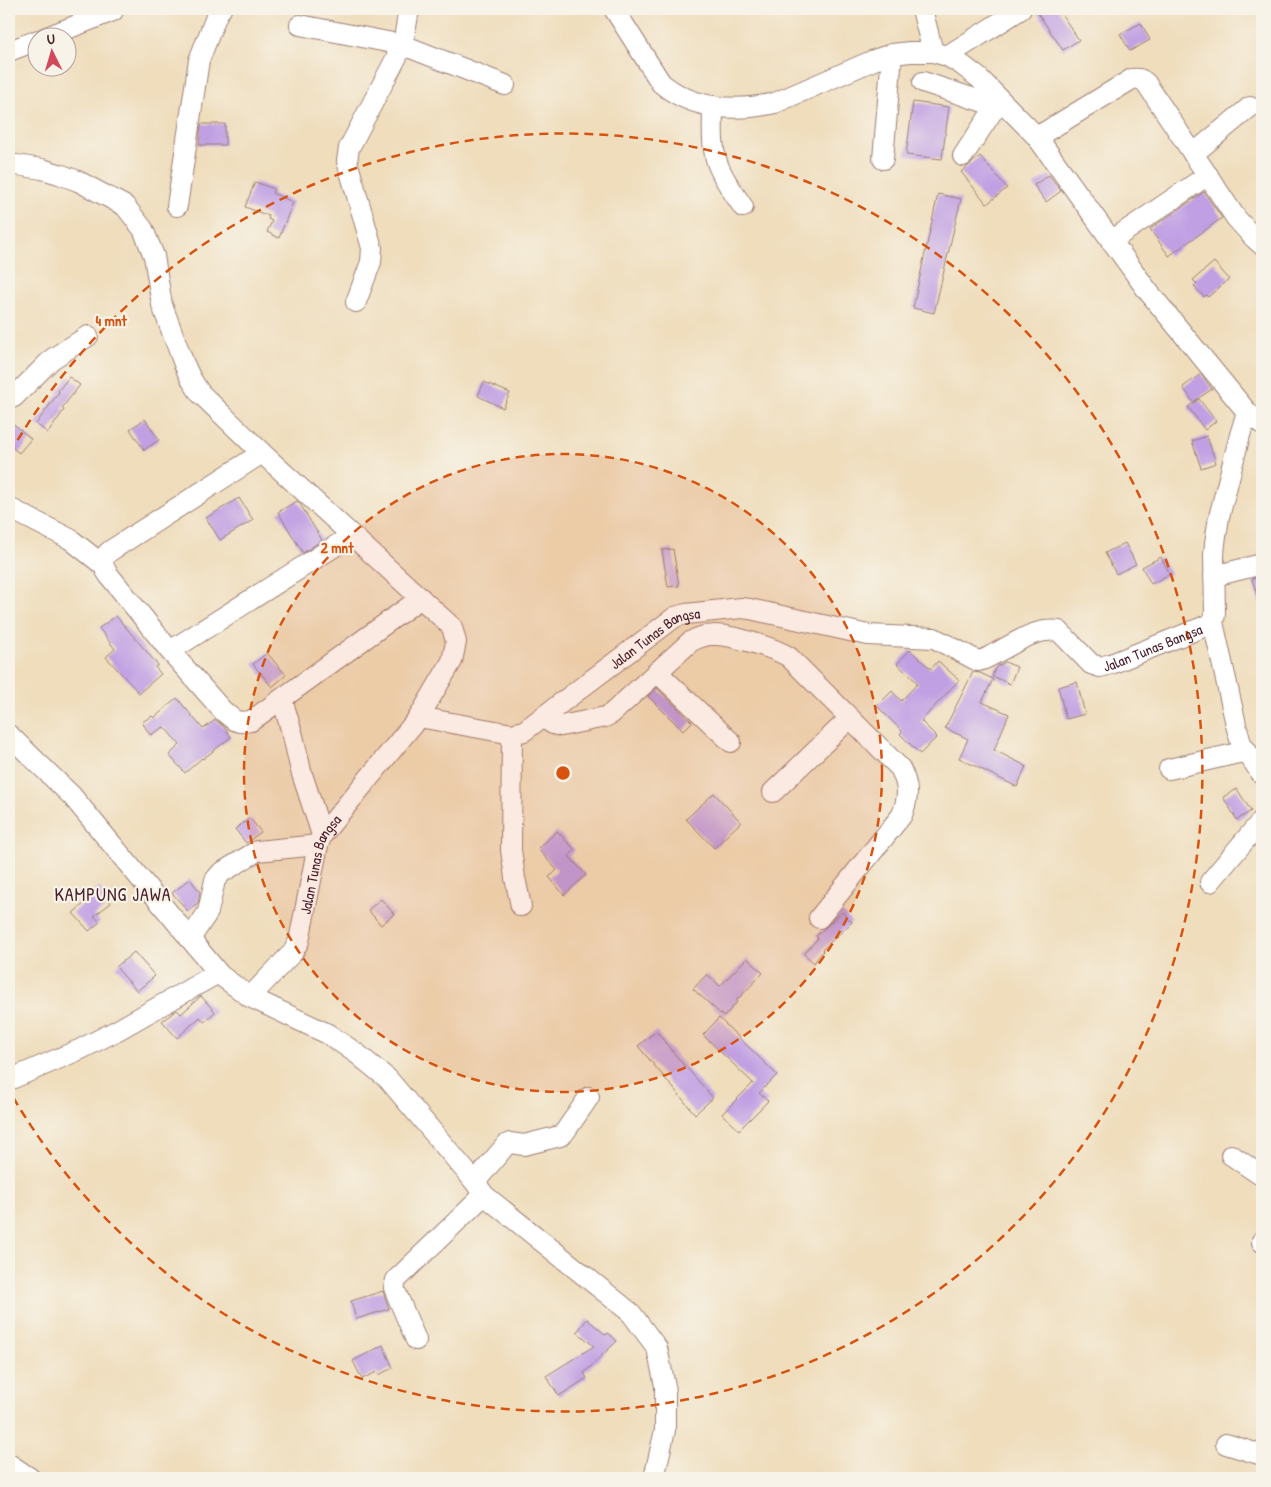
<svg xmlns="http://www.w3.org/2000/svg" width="1271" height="1487" viewBox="0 0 1271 1487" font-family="'Patrick Hand',sans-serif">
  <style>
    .building { fill: #c09fe3 }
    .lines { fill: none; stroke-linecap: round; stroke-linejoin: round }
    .minor-casing { stroke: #9c7e74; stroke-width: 22 }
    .minor { stroke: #fff; stroke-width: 20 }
    .ring { fill: none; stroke: #d8530f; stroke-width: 2.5; stroke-dasharray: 9 6 }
    .labels { text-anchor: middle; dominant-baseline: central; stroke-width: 4.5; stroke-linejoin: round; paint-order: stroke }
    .street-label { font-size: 15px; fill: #4a1f2b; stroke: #f7f3e8 }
    .quarter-label { font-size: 18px; letter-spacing: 1px; fill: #4a1f2b; stroke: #f7f3e8 }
    .centre { fill: #d8530f; stroke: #f7f3e8; stroke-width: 2.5 }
    .ring-label { font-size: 15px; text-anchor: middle; font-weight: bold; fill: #d8530f; stroke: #f7f3e8; stroke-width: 4.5; stroke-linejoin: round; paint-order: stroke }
  </style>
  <rect width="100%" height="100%" fill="#f7f3e8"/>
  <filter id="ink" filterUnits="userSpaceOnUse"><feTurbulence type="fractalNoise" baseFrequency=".02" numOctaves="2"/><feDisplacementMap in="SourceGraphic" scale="10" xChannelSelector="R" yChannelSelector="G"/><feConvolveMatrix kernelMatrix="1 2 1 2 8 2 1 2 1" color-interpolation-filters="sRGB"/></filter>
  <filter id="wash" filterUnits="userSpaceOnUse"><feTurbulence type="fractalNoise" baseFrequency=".0096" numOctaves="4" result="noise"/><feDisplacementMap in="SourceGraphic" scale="20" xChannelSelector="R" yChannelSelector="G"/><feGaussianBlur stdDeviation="1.12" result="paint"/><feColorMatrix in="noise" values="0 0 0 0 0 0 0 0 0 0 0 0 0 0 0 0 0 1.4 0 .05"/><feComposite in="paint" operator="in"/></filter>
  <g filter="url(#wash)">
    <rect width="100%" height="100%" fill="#efddbc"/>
    <g id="blocks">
      <g class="building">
        <path d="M1035 9H1058L1079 40 1063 50Z"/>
        <path d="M1141 23 1150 40 1130 51 1120 34Z"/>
        <path d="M913 102 949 107 942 159 906 155Z"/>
        <path d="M201 124H225V145H199Z"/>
        <path d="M980 156 1007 188 987 204 961 172Z"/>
        <path d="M1049 175 1061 191 1046 202 1034 185Z"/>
        <path d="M255 182 274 189 272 193 293 202 279 238 267 232 272 221 268 219 269 216 245 207Z"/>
        <path d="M1204 192 1222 218 1169 256 1150 229Z"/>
        <path d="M938 194 961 199 934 313 913 308Z"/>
        <path d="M1214 262 1229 279 1208 297 1206 295 1204 297 1194 286 1197 284 1193 280Z"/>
        <path d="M1201 374 1212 389 1193 402 1183 387Z"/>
        <path d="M69 377 80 385 62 408 64 410 48 433 36 424 59 392 58 391Z"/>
        <path d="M484 382 510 393 503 408 478 396Z"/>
        <path d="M1199 399 1216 421 1205 430 1188 407Z"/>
        <path d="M145 419 159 440 144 450 130 429Z"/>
        <path d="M9 420 31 439 19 453 9 445Z"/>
        <path d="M1207 436 1216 463 1201 468 1192 441Z"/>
        <path d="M239 498 253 520 220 540 206 518Z"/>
        <path d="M297 501 300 504 322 540 303 553 278 512Z"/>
        <path d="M1125 543 1136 564 1116 574 1105 553Z"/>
        <path d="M673 549 679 586 668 587 662 550Z"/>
        <path d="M1161 557 1170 574 1151 584 1142 567Z"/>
        <path d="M1262 576V604L1260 605 1252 579Z"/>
        <path d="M116 616 158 665 155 667 161 674 139 693 106 657 115 649 99 628Z"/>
        <path d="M910 650 931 669 938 661 959 680 921 721 937 737 920 754 900 734 902 731 877 706 892 691 901 701 918 683 897 664Z"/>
        <path d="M267 653 286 675 272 687 253 664Z"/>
        <path d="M1005 662 1017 667 1010 684 992 676 996 667Z"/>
        <path d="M973 672 980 673 993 679 982 702 1009 714 994 750 1026 766 1017 787 959 758 968 739 945 728Z"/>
        <path d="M1077 682 1085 714 1066 719 1058 687Z"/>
        <path d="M657 688 692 722 683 731 648 696Z"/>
        <path d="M177 698 203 729 215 720 224 727 231 737 203 759 202 758 185 773 169 755 180 745 164 727 150 735 142 722 152 716 154 718Z"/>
        <path d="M1237 789 1251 811 1237 820 1223 797Z"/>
        <path d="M714 793 741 822 714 848 686 819Z"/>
        <path d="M250 818 261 832 246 843 235 829Z"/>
        <path d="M557 831 575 850 569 856 586 875 564 895 549 877 557 870 538 849Z"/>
        <path d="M190 879 200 892 198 903 188 911 172 893Z"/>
        <path d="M99 888 111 903 94 916 100 922 89 931 73 913 86 902 84 900Z"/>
        <path d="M381 899 394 914 381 925 368 910Z"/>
        <path d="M842 912 852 922 822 950 823 951 814 963 804 954 818 938 816 936Z"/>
        <path d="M134 952 155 976 137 991 116 967Z"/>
        <path d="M747 958 763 973 736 1001 737 1002 724 1017 693 989 707 974 720 986Z"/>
        <path d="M201 996 215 1012 204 1022 200 1017 177 1038 162 1021 177 1010 181 1014Z"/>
        <path d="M719 1018 777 1075 759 1093 768 1101 739 1130 722 1114 753 1083 703 1035Z"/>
        <path d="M656 1031 686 1068H687L713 1098 695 1114 638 1046Z"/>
        <path d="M383 1291 389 1309 356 1319 351 1301Z"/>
        <path d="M587 1319 606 1335 608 1333 617 1341 584 1373 587 1378 559 1396 546 1376 594 1346 577 1332Z"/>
        <path d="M383 1345 393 1368 378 1375 377 1372 362 1379 353 1361Z"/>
      </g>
    </g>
  </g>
  <g filter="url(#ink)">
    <use href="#blocks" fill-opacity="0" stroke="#9c7e74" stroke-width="1"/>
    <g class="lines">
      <g class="minor-casing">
        <g id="minor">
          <path d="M614 9 661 83C693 110 736 112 775 103L874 60 892 54 910 52H933L947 56 962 65 979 78 1037 137 1147 290 1247 412 1262 424"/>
          <path d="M922 9 933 52"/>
          <path d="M300 25 403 45 505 85"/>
          <path d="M44 38 113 11"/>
          <path d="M9 51 38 40"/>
          <path d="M947 56 1021 9"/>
          <path d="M923 82 996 106"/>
          <path d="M713 106C713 124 711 145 717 162 722 178 734 193 743 207"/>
          <path d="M1037 137 1132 79C1139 78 1141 79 1146 83L1236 218 1254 238 1262 245"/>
          <path d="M1193 154 1250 107"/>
          <path d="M963 156 1000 100"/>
          <path d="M883 159 892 54"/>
          <path d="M9 165H16L42 169 59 174 78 181 125 206 143 229 154 256 162 305 184 364 191 379 200 393 262 453 452 627 456 642 452 661 419 717"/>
          <path d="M177 206 199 60 218 12 221 9"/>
          <path d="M1111 241 1208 175"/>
          <path d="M356 302 371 262 372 248 347 161 349 148 403 45 409 9"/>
          <path d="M9 399 14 397 52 359 88 336"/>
          <path d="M1247 412 1240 435 1219 517 1215 543 1214 555 1215 615 1213 622 1237 729 1241 743 1262 775"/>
          <path d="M262 453 110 551C101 558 102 565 108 574L170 651 223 711 234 720 240 722 251 721 421 598"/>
          <path d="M9 508 70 539 103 565"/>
          <path d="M1214 576 1262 564"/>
          <path d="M170 651 351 536"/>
          <path d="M657 672 731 742"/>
          <path d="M282 699 293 736 301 771 322 835"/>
          <path d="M543 718 553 724 561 726 605 717 611 714 690 642C697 638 705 635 713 635 730 634 774 648 789 657L900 768C909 786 909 796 902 815L819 918"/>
          <path d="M512 734 511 850 515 878 521 906"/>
          <path d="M9 735 72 796 220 975 250 997 328 1034 356 1053 388 1079 475 1182 484 1195 631 1313 657 1348 665 1386V1430L654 1478"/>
          <path d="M1169 769 1247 751"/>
          <path d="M773 792 850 718"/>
          <path d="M1210 882 1262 820"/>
          <path d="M190 939 208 912 215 880 221 873 257 851 318 845"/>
          <path id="s1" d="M250 997 293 952 299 941 318 845 322 835 419 717 512 734 524 731 675 617 686 614 741 608 750 609 868 635 934 638 978 661C985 660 990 656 996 653 1017 642 1035 628 1059 631L1091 664 1100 667 1111 664 1208 625 1213 622"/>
          <path d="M9 1080 81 1049 116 1031 218 973"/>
          <path d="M1231 1155 1262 1176"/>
          <path d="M475 1182 506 1145 510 1143 524 1145 560 1136 564 1133 589 1097"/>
          <path d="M1262 1241V1242"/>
          <path d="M416 1340 394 1288 396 1280 484 1195"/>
          <path d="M1226 1444 1262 1455"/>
          <path d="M9 1464 30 1478"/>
        </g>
      </g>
      <use href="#minor" class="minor"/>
    </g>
  </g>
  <circle cx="563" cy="773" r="319" fill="#d8530f" fill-opacity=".12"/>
  <g class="ring">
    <circle cx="563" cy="773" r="319"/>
    <path d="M10 453A639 639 0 1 1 10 1092"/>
  </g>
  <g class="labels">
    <g class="street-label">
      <text stroke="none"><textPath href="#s1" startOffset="605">Jalan Tunas Bangsa</textPath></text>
      <text stroke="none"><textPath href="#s1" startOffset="1144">Jalan Tunas Bangsa</textPath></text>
      <text stroke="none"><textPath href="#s1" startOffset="155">Jalan Tunas Bangsa</textPath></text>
    </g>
    <g class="quarter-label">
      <text x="113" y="894">KAMPUNG JAWA</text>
    </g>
  </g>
  <circle cx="563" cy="773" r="8" class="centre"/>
  <g class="ring-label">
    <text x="111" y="326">4 mnt</text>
    <text x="337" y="553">2 mnt</text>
  </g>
  <rect width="1271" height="1487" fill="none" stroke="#f7f3e8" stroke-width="30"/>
  <g transform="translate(52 52) rotate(355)"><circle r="24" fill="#f7f3e8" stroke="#b29e9c"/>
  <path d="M0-4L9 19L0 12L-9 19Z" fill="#d1495b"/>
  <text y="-8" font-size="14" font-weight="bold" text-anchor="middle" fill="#4a1f2b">U</text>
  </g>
</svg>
